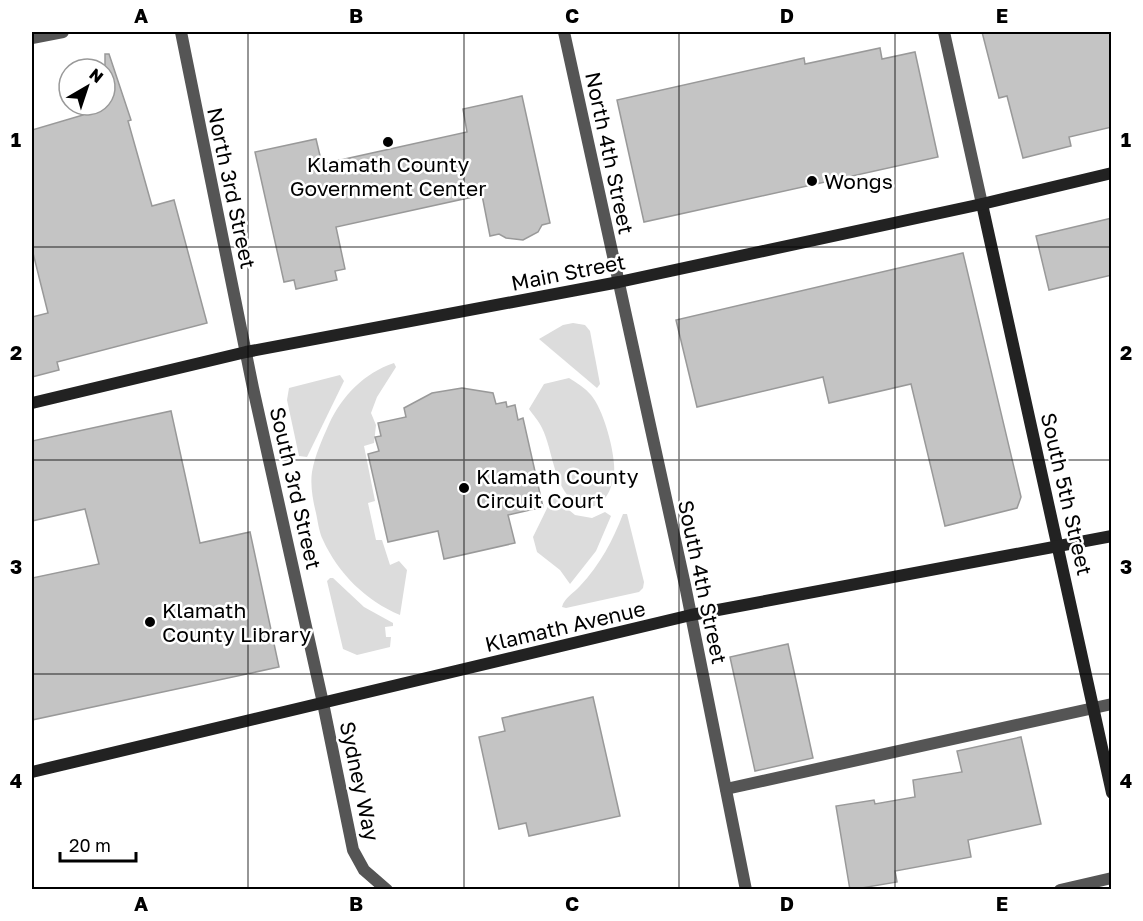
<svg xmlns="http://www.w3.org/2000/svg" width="1143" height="921" viewBox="0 0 1143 921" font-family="'Golos Text',sans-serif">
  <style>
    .grass { fill: #dcdcdc }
    .building { fill: #c4c4c4; stroke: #999; stroke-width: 1.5 }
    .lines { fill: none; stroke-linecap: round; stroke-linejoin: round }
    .service { stroke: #555; stroke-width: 12 }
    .minor { stroke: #555; stroke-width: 12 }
    .tertiary { stroke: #555; stroke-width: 12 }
    .secondary { stroke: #222; stroke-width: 12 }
    .grid { fill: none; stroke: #000; stroke-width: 1.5; stroke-opacity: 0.55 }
    .poi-dot { fill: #000; stroke: #fff; stroke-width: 2 }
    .labels { text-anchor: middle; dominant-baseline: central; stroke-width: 5; stroke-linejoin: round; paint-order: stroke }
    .street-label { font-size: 21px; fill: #000; stroke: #fff }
    .poi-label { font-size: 21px; fill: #000; stroke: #fff; text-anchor: start }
    .neatline { fill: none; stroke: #000; stroke-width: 2 }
    .grid-label { font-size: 20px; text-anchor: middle; font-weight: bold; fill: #000 }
  </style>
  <rect width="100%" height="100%" fill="#fff"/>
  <g class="grass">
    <path d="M573 323 585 325 590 331 600 384 597 388 539 339 563 325Z"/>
    <path d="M394 363 396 367 377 397 371 413 376 425 374 443 364 446 375 501 368 503 376 540H382L390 565 399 561 407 570 400 615C366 601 338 573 323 540 319 532 318 522 316 513 313 501 310 485 312 472 315 455 322 440 329 424 342 396 364 373 394 363Z"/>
    <path d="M340 375 344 381 307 457 299 456 287 400 289 388Z"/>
    <path d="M569 378C577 383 585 388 591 395 603 409 613 446 614 464 616 484 604 515 580 505 554 494 553 449 542 428 539 421 533 415 529 409L544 384Z"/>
    <path d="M555 492 558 501 575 515 592 518 605 512 611 516 596 551 570 584 560 570 537 552 533 537Z"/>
    <path d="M623 514H627L644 582 643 588 639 592 566 608 562 607C564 598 574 593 580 586 600 565 613 540 623 514Z"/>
    <path d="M330 578H333L364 607 393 623V626L385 627 386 637H391L390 647 357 655 343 649 327 581Z"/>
  </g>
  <g class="building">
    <path d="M982 32H1112V127L1069 137 1071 146 1023 158 1007 96 999 98Z"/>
    <path d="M880 48 882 59 915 52 938 157 644 222 617 100 804 58 805 64Z"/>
    <path d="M105 54H109L131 120 128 121 152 206 174 200 207 323 57 362 59 370 32 377V317L48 313 32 249V130L83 115 80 105H105Z"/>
    <path d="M522 96 550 223 542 225 538 232 523 240 506 238 499 234 490 236 482 195 336 227 345 269 335 271 337 280 296 289 294 280 284 282 255 152 316 139 322 164 467 132 463 109Z"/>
    <path d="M1112 218V275L1049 290 1036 236Z"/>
    <path d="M963 253 1021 497 1017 508 945 526 911 384 829 403 823 377 697 407 676 320Z"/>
    <path d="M462 388 493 393 496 404 506 402 507 407 515 405 518 420 523 418 543 507 508 515 515 543 444 559 438 531 388 542 368 454 379 451 375 437 381 436 378 423 406 417 404 408 432 393Z"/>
    <path d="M171 411 200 543 250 532 279 667 32 720V578L99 564 85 509 32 521V441Z"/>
    <path d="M788 644 813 758 755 771 730 657Z"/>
    <path d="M593 697 620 816 529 836 526 823 499 829 479 737 505 731 502 718Z"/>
    <path d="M1021 737 1041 824 968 840 971 857 895 871 897 882 850 890 836 806 874 800 875 804 915 797 913 780 962 772 957 751Z"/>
  </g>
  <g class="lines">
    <path class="service" d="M726 789 1112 704"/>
    <g class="minor">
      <path d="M564 32 685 585 746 890"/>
      <path d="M32 38 63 32"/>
      <path d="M323 703 353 850 364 870 387 890"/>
      <path d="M1060 890 1112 878"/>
    </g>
    <g class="tertiary">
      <path d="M181 32 253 388 323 703"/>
      <path d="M944 32 982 204"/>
    </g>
    <g class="secondary">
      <path d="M982 204 1112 793"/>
      <path d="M32 403 246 352 619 282 982 204 1112 173"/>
      <path d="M32 772 691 615 1112 536"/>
    </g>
  </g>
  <path class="grid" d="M248 32V890M464 32V890M679 32V890M895 32V890M32 247H1112M32 460H1112M32 674H1112"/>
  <g class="poi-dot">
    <circle cx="388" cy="142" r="6"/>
    <circle cx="812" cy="181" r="6"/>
    <circle cx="464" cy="488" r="6"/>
    <circle cx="150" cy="622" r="6"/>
  </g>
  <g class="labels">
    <g class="street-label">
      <text transform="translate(610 153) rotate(78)">North 4th Street</text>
      <text transform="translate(232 188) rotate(78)">North 3rd Street</text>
      <text transform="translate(568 272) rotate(-11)">Main Street</text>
      <text transform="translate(296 488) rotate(77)">South 3rd Street</text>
      <text transform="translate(1067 494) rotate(77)">South 5th Street</text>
      <text transform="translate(703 582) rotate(78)">South 4th Street</text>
      <text transform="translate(565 626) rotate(-13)">Klamath Avenue</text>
      <text transform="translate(360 781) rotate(78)">Sydney Way</text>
    </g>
    <g class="poi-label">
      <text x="388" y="164" text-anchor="middle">Klamath County<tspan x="388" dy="24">Government Center</tspan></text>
      <text x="824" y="181">Wongs</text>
      <text x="476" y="476">Klamath County<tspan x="476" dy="24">Circuit Court</tspan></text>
      <text x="162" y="610">Klamath<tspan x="162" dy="24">County Library</tspan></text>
    </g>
  </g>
  <rect width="1143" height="921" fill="none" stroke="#ffffff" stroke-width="66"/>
  <g transform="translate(87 87) rotate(39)"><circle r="28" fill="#ffffff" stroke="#999999" stroke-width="1.5"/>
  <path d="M0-4.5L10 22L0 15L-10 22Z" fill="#000000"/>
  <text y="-9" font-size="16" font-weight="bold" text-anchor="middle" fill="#000000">N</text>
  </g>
  <path d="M60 852v9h76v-9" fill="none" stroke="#000000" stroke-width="3"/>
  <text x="69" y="852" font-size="18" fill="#000000" stroke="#ffffff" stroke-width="4.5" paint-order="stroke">20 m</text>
  <rect x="33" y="33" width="1077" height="855" class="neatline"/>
  <g class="grid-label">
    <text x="141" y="23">A</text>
    <text x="356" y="23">B</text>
    <text x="572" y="23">C</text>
    <text x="787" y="23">D</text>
    <text x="1002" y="23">E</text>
    <text x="16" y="147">1</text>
    <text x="1126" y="147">1</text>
    <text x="16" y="360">2</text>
    <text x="1126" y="360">2</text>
    <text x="16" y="574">3</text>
    <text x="1126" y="574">3</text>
    <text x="16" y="788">4</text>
    <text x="1126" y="788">4</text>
    <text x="141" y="911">A</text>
    <text x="356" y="911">B</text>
    <text x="572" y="911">C</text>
    <text x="787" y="911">D</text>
    <text x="1002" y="911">E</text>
  </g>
</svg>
